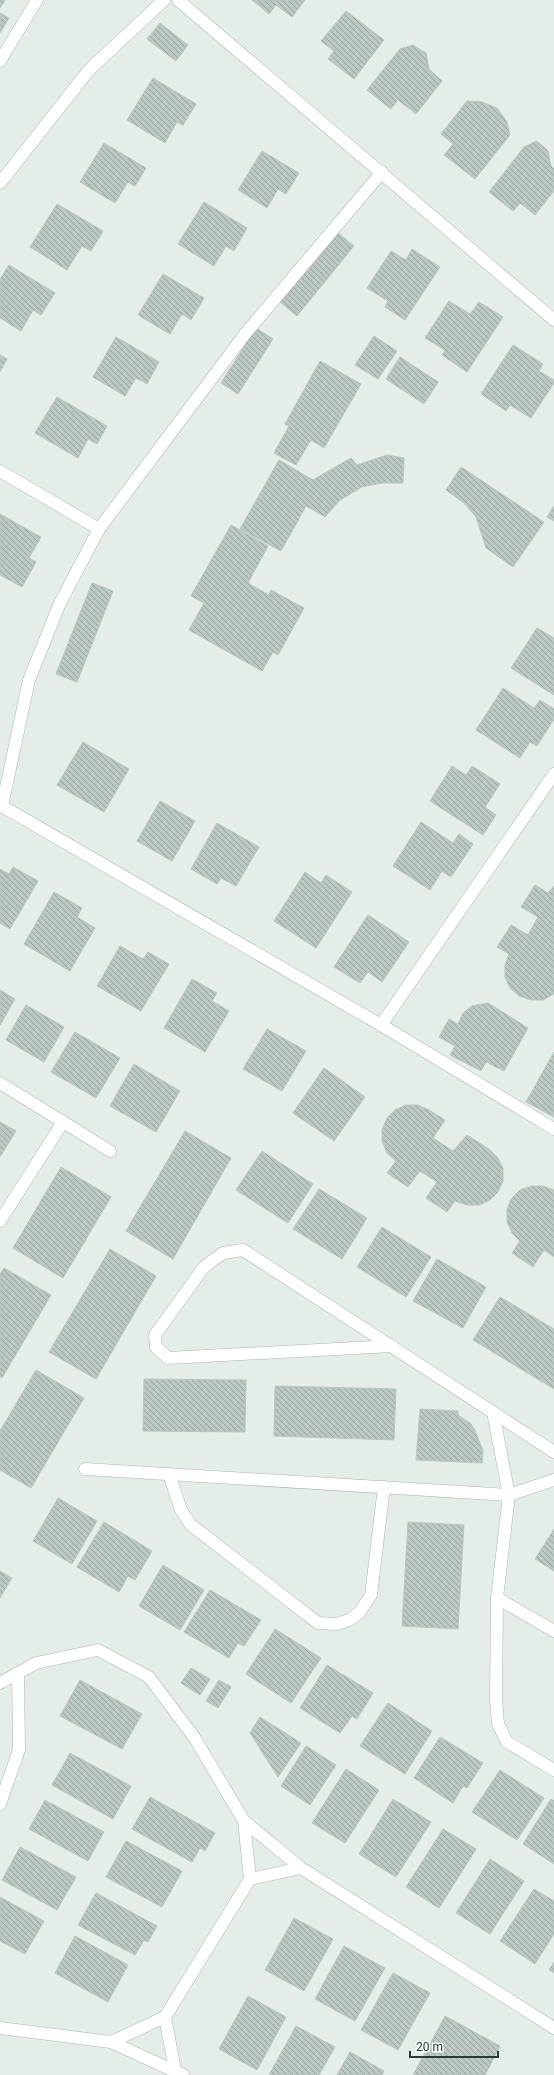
<svg xmlns="http://www.w3.org/2000/svg" width="554" height="2075" viewBox="0 0 554 2075" font-family="Roboto,sans-serif">
  <style>
    .building { fill: url(#building-back-hatch); stroke: #b8c6c0 }
    .lines { fill: none; stroke-linecap: round; stroke-linejoin: round }
    .lane-casing { stroke: #a8b5b0; stroke-width: 13 }
    .street-casing { stroke: #a8b5b0; stroke-width: 13 }
    .lane { stroke: #fff; stroke-width: 12 }
    .street { stroke: #fff; stroke-width: 12 }
  </style>
  <defs>
    <pattern id="building-back-hatch" width="6" height="6" patternUnits="userSpaceOnUse"><rect width="6" height="6" fill="#bac7c2"/><path d="M-1 5l2 2M0 0l6 6M5-1l2 2" fill="none" stroke="#97a39e"/></pattern>
  </defs>
  <rect width="100%" height="100%" fill="#e5ede9"/>
  <g class="building">
    <path d="M0 0H5L0 8Z"/>
    <path d="M252 0H305L292 17 276 5 269 14Z"/>
    <path d="M346 11 384 40 354 79 328 59 334 51 321 41Z"/>
    <path d="M0 13 9 18 0 33Z"/>
    <path d="M160 23 188 45 176 61 147 39Z"/>
    <path d="M413 45 426 53 429 69 442 81 416 114 398 100 391 109 367 90 400 49Z"/>
    <path d="M153 78 196 104 183 125 177 122 165 143 127 120Z"/>
    <path d="M467 101 482 102 497 108 507 122 510 135 475 179 444 155 453 144 441 134Z"/>
    <path d="M537 141 548 151 551 166 554 169V191L535 215 520 203 513 211 489 192 524 147Z"/>
    <path d="M104 143 146 168 135 186 128 182 115 203 80 182Z"/>
    <path d="M262 151 299 173 286 194 278 189 267 208 238 190Z"/>
    <path d="M204 202 247 228 234 251 226 246 214 266 178 244Z"/>
    <path d="M57 204 103 231 91 251 82 246 67 270 30 247Z"/>
    <path d="M337 232 354 246 297 316 280 302Z"/>
    <path d="M412 249 440 267 405 320 385 307 388 301 367 288 391 251 406 260Z"/>
    <path d="M9 265 55 293 41 315 33 310 21 331 0 318V279Z"/>
    <path d="M163 274 204 298 191 320 182 314 170 334 138 315Z"/>
    <path d="M449 301 470 314 479 302 503 317 467 372 442 355 445 350 425 338Z"/>
    <path d="M256 328 273 339 238 394 221 383Z"/>
    <path d="M374 336 397 351 378 379 355 365Z"/>
    <path d="M116 337 159 362 147 384 136 378 125 396 93 377Z"/>
    <path d="M513 345 543 364 539 371 554 380V383L531 418 510 405 506 411 481 394Z"/>
    <path d="M0 355 7 359 0 372Z"/>
    <path d="M400 357 438 382 424 404 386 379Z"/>
    <path d="M320 361 361 384 324 448 311 440 296 465 274 453 289 426 285 424Z"/>
    <path d="M57 397 107 426 97 444 88 439 78 458 35 433Z"/>
    <path d="M387 455 404 458 403 483H382L362 487 340 500 325 517 306 506 281 551 240 529 279 460 313 480 351 458 357 465Z"/>
    <path d="M461 467 544 522 513 567 486 548 476 517 464 503 446 490Z"/>
    <path d="M554 506V521L547 517Z"/>
    <path d="M0 514 41 537 29 558 36 562 22 587 0 575Z"/>
    <path d="M231 525 268 546 248 583 269 595 271 590 304 608 278 655 273 652 262 671 189 630 204 603 191 596Z"/>
    <path d="M92 583 113 591 77 682 56 674Z"/>
    <path d="M537 628 554 638V695L511 668Z"/>
    <path d="M503 688 534 708 540 700 554 709V719L537 746 530 742 520 758 476 730Z"/>
    <path d="M83 742 129 769 104 812 57 785Z"/>
    <path d="M452 766 466 775 472 766 500 784 485 807 496 815 483 835 430 801Z"/>
    <path d="M160 801 195 821 172 861 137 841Z"/>
    <path d="M421 822 453 843 459 834 473 844 451 877 442 871 430 890 393 866Z"/>
    <path d="M217 823 259 847 236 886 221 878 217 884 191 869Z"/>
    <path d="M13 867 38 881 10 929 0 923V869L9 874Z"/>
    <path d="M305 872 321 883 326 875 352 892 316 948 274 921Z"/>
    <path d="M535 885 548 893 554 886V994L543 1000H531L519 996 510 988 505 977V965L509 954 497 947 511 925 528 935 538 917 521 907Z"/>
    <path d="M54 892 82 908 77 917 95 928 70 971 24 944Z"/>
    <path d="M368 915 409 942 382 982 368 972 360 983 334 967Z"/>
    <path d="M120 946 143 959 148 952 169 964 141 1011 97 986Z"/>
    <path d="M192 979 217 993 212 1001 229 1011 205 1052 164 1028Z"/>
    <path d="M0 990 15 999 0 1025Z"/>
    <path d="M488 1003 528 1028 504 1071 486 1062 481 1071 450 1055 455 1046 439 1037 449 1019 458 1024 463 1013 472 1006Z"/>
    <path d="M26 1005 64 1027 44 1062 6 1040Z"/>
    <path d="M267 1029 306 1051 282 1091 243 1069Z"/>
    <path d="M75 1032 120 1058 96 1098 51 1072Z"/>
    <path d="M554 1052V1117L526 1102Z"/>
    <path d="M134 1064 180 1091 156 1132 110 1106Z"/>
    <path d="M324 1068 365 1097 334 1141 293 1113Z"/>
    <path d="M406 1105H418L429 1110 445 1120 433 1138 453 1151 467 1135 489 1149 498 1158 503 1168V1181L498 1192 490 1200 479 1205H467L455 1201 447 1212 426 1198 437 1182 420 1171 408 1187 387 1173 396 1161 387 1153 382 1141V1130L387 1118 395 1110Z"/>
    <path d="M0 1122 16 1131 0 1157Z"/>
    <path d="M185 1131 231 1158 173 1259 126 1231Z"/>
    <path d="M262 1151 313 1184 288 1223 236 1190Z"/>
    <path d="M61 1167 111 1197 63 1278 13 1248Z"/>
    <path d="M531 1186H543L554 1190V1257L544 1250 533 1267 512 1253 520 1241 512 1233 507 1222V1210L511 1199 520 1190Z"/>
    <path d="M319 1189 367 1218 342 1259 293 1229Z"/>
    <path d="M382 1227 431 1257 406 1297 357 1267Z"/>
    <path d="M110 1249 156 1276 96 1379 49 1352Z"/>
    <path d="M437 1259 486 1287 463 1328 413 1301Z"/>
    <path d="M4 1268 51 1295 2 1378 0 1376V1274Z"/>
    <path d="M500 1297 554 1329V1389L473 1340Z"/>
    <path d="M36 1370 84 1398 31 1488 0 1470V1431Z"/>
    <path d="M144 1379 246 1380 245 1432 143 1431Z"/>
    <path d="M275 1386 396 1389 394 1440 274 1436Z"/>
    <path d="M420 1409 458 1411V1415L470 1423 475 1430 483 1451 482 1463 416 1460Z"/>
    <path d="M58 1498 97 1521 72 1564 33 1541Z"/>
    <path d="M104 1522 152 1551 135 1580 128 1576 119 1592 77 1567Z"/>
    <path d="M408 1522 464 1525 458 1629 402 1626Z"/>
    <path d="M554 1529V1571L535 1559Z"/>
    <path d="M163 1565 204 1590 180 1630 139 1606Z"/>
    <path d="M0 1571 12 1578 0 1598Z"/>
    <path d="M210 1590 261 1620 244 1646 238 1643 229 1658 184 1632Z"/>
    <path d="M275 1629 321 1658 291 1703 246 1674Z"/>
    <path d="M327 1665 373 1693 357 1719 352 1716 340 1733 300 1708Z"/>
    <path d="M191 1668 210 1679 200 1695 181 1683Z"/>
    <path d="M80 1680 142 1714 122 1749 60 1716Z"/>
    <path d="M219 1680 231 1687 218 1708 206 1701Z"/>
    <path d="M388 1703 432 1731 405 1774 360 1746Z"/>
    <path d="M260 1717 301 1743 278 1777 250 1733Z"/>
    <path d="M440 1737 483 1763 467 1788 463 1786 453 1803 414 1778Z"/>
    <path d="M306 1746 336 1765 310 1805 281 1786Z"/>
    <path d="M70 1753 131 1786 113 1819 52 1785Z"/>
    <path d="M346 1769 379 1790 345 1843 312 1823Z"/>
    <path d="M500 1770 544 1798 517 1840 472 1812Z"/>
    <path d="M150 1797 215 1833 205 1851 200 1848 192 1862 132 1829Z"/>
    <path d="M393 1799 431 1822 396 1877 359 1854Z"/>
    <path d="M551 1799 554 1801V1864L523 1844Z"/>
    <path d="M45 1800 104 1832 88 1861 29 1829Z"/>
    <path d="M443 1829 476 1849 439 1908 406 1887Z"/>
    <path d="M126 1841 182 1871 162 1907 106 1877Z"/>
    <path d="M20 1847 76 1877 57 1910 2 1880Z"/>
    <path d="M490 1859 524 1881 490 1934 456 1913Z"/>
    <path d="M534 1889 554 1901V1934L535 1964 500 1941Z"/>
    <path d="M96 1893 157 1926 148 1942 144 1940 135 1955 78 1925Z"/>
    <path d="M0 1897 44 1921 25 1954 0 1941Z"/>
    <path d="M294 1918 333 1939 304 1991 265 1970Z"/>
    <path d="M75 1936 128 1965 108 2002 55 1973Z"/>
    <path d="M344 1946 385 1968 355 2021 315 1999Z"/>
    <path d="M554 1962V1973L549 1970Z"/>
    <path d="M393 1973 430 1993 398 2050 361 2030Z"/>
    <path d="M248 1996 286 2017 257 2070 219 2049Z"/>
    <path d="M445 2016 500 2046 485 2075H413Z"/>
    <path d="M296 2026 335 2047 319 2075H269Z"/>
    <path d="M350 2052 384 2071 382 2075H337Z"/>
  </g>
  <g class="lines">
    <g class="lane-casing">
      <g id="lane">
        <path d="M0 1083 110 1151"/>
        <path d="M0 1221 63 1122"/>
      </g>
    </g>
    <g class="street-casing">
      <g id="street">
        <path d="M178 0 554 320"/>
        <path d="M0 61 37 0"/>
        <path d="M0 183 89 70 164 0"/>
        <path d="M0 471 99 529"/>
        <path d="M0 805 381 1025 554 1129"/>
        <path d="M2 806 29 680 60 603 99 529 245 334 382 172"/>
        <path d="M381 1025 554 774"/>
        <path d="M392 1346 168 1358 156 1347 155 1335 204 1267 223 1253 243 1250 554 1452"/>
        <path d="M493 1412 509 1495 497 1598 496 1700 498 1724 507 1742 554 1770"/>
        <path d="M85 1469 509 1495 554 1480"/>
        <path d="M169 1474 181 1510 191 1525 318 1623 337 1624 349 1620 359 1613 371 1595 384 1487"/>
        <path d="M497 1598 554 1631"/>
        <path d="M0 1683 36 1663 98 1650 149 1677 194 1737 244 1821 301 1868 554 2028"/>
        <path d="M0 1804 19 1750 18 1673"/>
        <path d="M250 1879 301 1868"/>
        <path d="M165 2017 175 2070"/>
        <path d="M0 2028 111 2042 183 2075"/>
        <path d="M111 2042 165 2017 250 1879 244 1821"/>
      </g>
    </g>
    <use href="#lane" class="lane"/>
    <use href="#street" class="street"/>
  </g>
  <path d="M410 2051v6h88v-6" fill="none" stroke="#263d36" stroke-width="2"/>
  <text x="416" y="2051" font-size="12" fill="#263d36" stroke="#f5f9f7" stroke-width="3" paint-order="stroke">20 m</text>
</svg>
